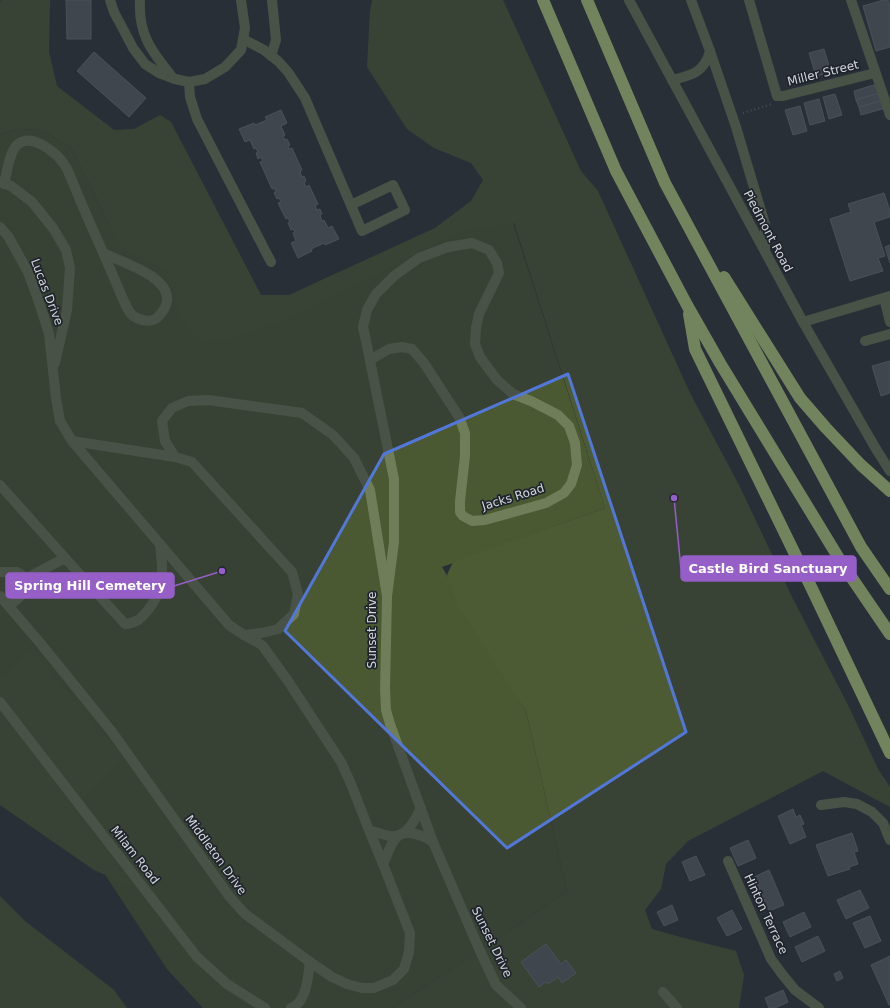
<svg xmlns="http://www.w3.org/2000/svg" width="890" height="1008" viewBox="0 0 890 1008" font-family="'DejaVu Sans',sans-serif">
  <style>
    .green { fill: #4a5931 }
    .forest { fill: #4c5b33 }
    .building { fill: #5c636c; stroke: #717881 }
    .lines { fill: none; stroke-linecap: round; stroke-linejoin: round }
    .path { stroke: #666b72; stroke-width: 2.5; stroke-dasharray: 1 3; stroke-linecap: butt }
    .minor { stroke: #6f7d59; stroke-width: 10 }
    .highway { stroke: #c8ea8e; stroke-width: 12 }
    .marked { fill: none; stroke: #5377d9; stroke-width: 3; stroke-linejoin: round }
    .labels { text-anchor: middle; dominant-baseline: central; stroke-width: 3.5; stroke-linejoin: round; paint-order: stroke }
    .street-label { font-size: 12px; fill: #d2d6db; stroke: #20252d }
    .leader { fill: none; stroke: #955fc7; stroke-width: 1.5 }
    .callout-dot { fill: #955fc7; stroke: #20252d; stroke-width: 1.5 }
    .callout { fill: #955fc7; stroke: #955fc7; stroke-width: 1.5 }
    .callout-label { font-size: 13px; text-anchor: middle; font-weight: bold; fill: #fff }
  </style>
  <rect width="100%" height="100%" fill="#292f37"/>
  <path class="green" d="M17 129 42 130 71 147 110 227 149 256 176 279 208 337 509 210 605 508 442 567 526 711 567 891 480 951 392 1008H203L167 969 104 873 0 784V135Z"/>
  <g class="forest">
    <path d="M1 0H50L49 52 57 86 114 130 134 129 160 115 171 122 261 295H289L435 228 471 201 483 180 471 163 434 148 407 129 367 67 370 11 372 0H503L581 171 598 191 690 393 740 487 793 599 848 705 878 769 890 787V807L823 771 688 841 666 864 661 889 645 910 652 929 684 938 736 951 744 975 739 1008H392L480 951 567 891 526 711 459 608 447 575 453 562 605 508 514 223 460 231 304 312 237 337 203 343 181 319 165 270 121 249 71 147 42 130 17 129 0 135V2Z"/>
    <path d="M31 649 124 758 74 809 135 888 94 870 0 805V679Z"/>
    <path d="M0 896 25 921 114 990 127 1008H0Z"/>
  </g>
  <g class="building">
    <path d="M66 0H91V39H67Z"/>
    <path d="M884 0H888L890 6V47L876 51 863 6Z"/>
    <path d="M824 49 831 72 816 76 809 53Z"/>
    <path d="M94 52 146 98 129 117 77 71Z"/>
    <path d="M877 84 880 93 856 100 854 91Z"/>
    <path d="M880 93 882 101 859 107 856 100Z"/>
    <path d="M835 94 842 115 829 119 823 97Z"/>
    <path d="M819 99 825 121 810 125 804 103Z"/>
    <path d="M884 100 886 108 861 115 859 107Z"/>
    <path d="M800 106 807 131 793 135 785 110Z"/>
    <path d="M281 110 287 123 281 126 285 135 283 136 285 140 287 139 290 145 288 146 289 149 292 148 302 170 300 172 302 177 304 176 306 181 304 182 306 187 309 185 318 204 315 206 317 210 320 209 322 214 320 215 322 221 324 220 328 228 332 226 339 239 325 245 324 243 311 249 312 251 298 258 291 243 296 241 293 233 295 232 293 229 291 230 288 223 290 222 288 218 286 219 278 203 281 202 279 198 277 199 274 193 276 192 274 188 272 189 260 162 263 161 261 157 258 159 256 153 258 152 256 148 254 149 250 140 245 142 239 129 254 123 255 125 267 120 265 117Z"/>
    <path d="M884 193 890 211V217L874 222 885 256 878 258 883 271 850 281 830 219 851 212 848 204Z"/>
    <path d="M890 245V263L885 247Z"/>
    <path d="M890 361V393L881 396 872 366Z"/>
    <path d="M793 809 796 817 800 815 804 824 801 825 806 837 790 844 778 816Z"/>
    <path d="M852 833 858 851 854 852 858 864 849 867 850 869 828 876 816 845Z"/>
    <path d="M748 840 756 858 738 866 730 848Z"/>
    <path d="M696 856 705 875 690 881 682 862Z"/>
    <path d="M769 870 784 905 769 911 754 877Z"/>
    <path d="M860 890 869 908 846 919 837 900Z"/>
    <path d="M672 905 678 920 664 926 657 912Z"/>
    <path d="M732 910 742 929 727 936 717 918Z"/>
    <path d="M804 912 811 927 790 937 783 922Z"/>
    <path d="M870 916 881 941 865 948 853 923Z"/>
    <path d="M818 936 825 951 802 962 795 947Z"/>
    <path d="M546 944 561 964 566 960 576 973 562 983 558 977 548 984 546 982 539 987 521 962Z"/>
    <path d="M890 956V1005H889L871 965Z"/>
    <path d="M840 971 843 978 837 981 834 974Z"/>
    <path d="M783 990 788 1002 775 1008H769L765 998Z"/>
  </g>
  <g class="lines">
    <path class="path" d="M743 113 772 104"/>
    <g class="minor">
      <path d="M110 0 114 12 133 48 145 64 159 73 175 79 189 82 205 79 225 67 241 50 245 28 241 0"/>
      <path d="M140 0C138 35 152 52 173 78"/>
      <path d="M629 0 803 322 876 449 890 471"/>
      <path d="M691 0 710 51 736 127 750 174 765 224V251"/>
      <path d="M749 0 777 96H783L875 73"/>
      <path d="M851 0 890 115"/>
      <path d="M243 39 264 50 278 61 288 72 305 98 362 231 405 210 393 185 351 205"/>
      <path d="M271 56 276 40 272 0"/>
      <path d="M672 80C692 75 704 73 710 51"/>
      <path d="M189 82 190 97 197 119 271 262"/>
      <path d="M0 182 11 186 32 202 53 228 66 250 70 268 67 310 55 363"/>
      <path d="M4 184C7 173 9 154 16 146 31 130 58 154 66 167 68 170 69 174 71 178 74 185 77 193 80 200 91 226 103 252 114 278 119 289 123 301 129 311 134 320 151 324 158 317 162 313 166 307 167 301 170 276 121 262 103 253"/>
      <path d="M0 227 8 236 28 272 40 305 49 334 56 398 60 421 72 441 229 625 244 635 262 633 278 629 294 614 298 594 292 572 192 462 175 457 72 441"/>
      <path d="M884 298 890 322"/>
      <path d="M803 322 890 296"/>
      <path d="M865 341 890 334"/>
      <path d="M370 360 389 349 402 347 412 349 424 363 459 417 465 433V456L460 501V512L463 516 472 521 485 520 546 503 564 493 571 484 577 465 575 443 569 426 558 415 531 401 513 394 497 380 480 357 475 344 476 328 479 314 499 273 497 263 489 250 472 243 448 247 419 258 394 276 376 294 367 310 363 327 366 341 394 479V542L387 596"/>
      <path d="M175 457 165 441 162 421 172 408 188 401 208 400 302 413 333 435 354 458 370 490 387 596 385 689 386 710 390 724 433 842 480 951 496 985 521 1008"/>
      <path d="M0 485 65 558 125 624C136 623 141 619 148 610 166 588 163 571 160 544"/>
      <path d="M0 572H17L27 578 29 583C25 593 18 599 9 606"/>
      <path d="M27 578 65 558"/>
      <path d="M0 596 41 644 112 732 229 896 244 913 310 962 332 977 347 984 362 988H374L393 980 404 969 409 952 410 933 383 864C388 854 392 836 404 833 404 833 410 833 410 833 419 834 426 837 433 842"/>
      <path d="M244 635 262 645 288 681 341 762 351 784 369 830C376 832 383 835 390 836 407 838 415 820 421 808"/>
      <path d="M0 702 197 957 227 984 265 1008"/>
      <path d="M821 805 844 802 857 804 872 812 883 823 890 840"/>
      <path d="M369 830 383 864"/>
      <path d="M728 861 771 959 782 974 795 990 819 1008"/>
      <path d="M663 992 677 1008"/>
      <path d="M291 1008C307 1002 308 976 310 962"/>
    </g>
    <g class="highway">
      <path d="M543 0 616 171 687 305 720 363 843 565 890 634"/>
      <path d="M587 0 665 183 861 547 890 589"/>
      <path d="M724 277 800 398 826 428 861 465 890 491"/>
      <path d="M689 314 695 349 813 591 890 753"/>
    </g>
  </g>
  <path d="M0 0H890V1008H0ZM568 374 686 732 507 848 285 631 384 454Z" fill="#292f37" fill-opacity=".55" fill-rule="evenodd"/>
  <path class="marked" d="M568 374 686 732 507 848 285 631 384 454Z"/>
  <g class="labels">
    <g class="street-label">
      <text transform="translate(823 73) rotate(-14)">Miller Street</text>
      <text transform="translate(768 231) rotate(62)">Piedmont Road</text>
      <text transform="translate(47 292) rotate(69)">Lucas Drive</text>
      <text transform="translate(513 497) rotate(-17)">Jacks Road</text>
      <text transform="translate(372 630) rotate(-90)">Sunset Drive</text>
      <text transform="translate(135 855) rotate(52)">Milam Road</text>
      <text transform="translate(216 855) rotate(54)">Middleton Drive</text>
      <text transform="translate(766 914) rotate(65)">Hinton Terrace</text>
      <text transform="translate(492 942) rotate(64)">Sunset Drive</text>
    </g>
  </g>
  <path class="leader" d="M674 498L681 569M222 571L174 586"/>
  <g class="callout-dot">
    <circle cx="674" cy="498" r="4"/>
    <circle cx="222" cy="571" r="4"/>
  </g>
  <g class="callout">
    <rect x="681" y="556" width="175" height="25" rx="4"/>
    <rect x="6" y="573" width="168" height="25" rx="4"/>
  </g>
  <g class="callout-label">
    <text x="768" y="573">Castle Bird Sanctuary</text>
    <text x="90" y="590">Spring Hill Cemetery</text>
  </g>
</svg>
